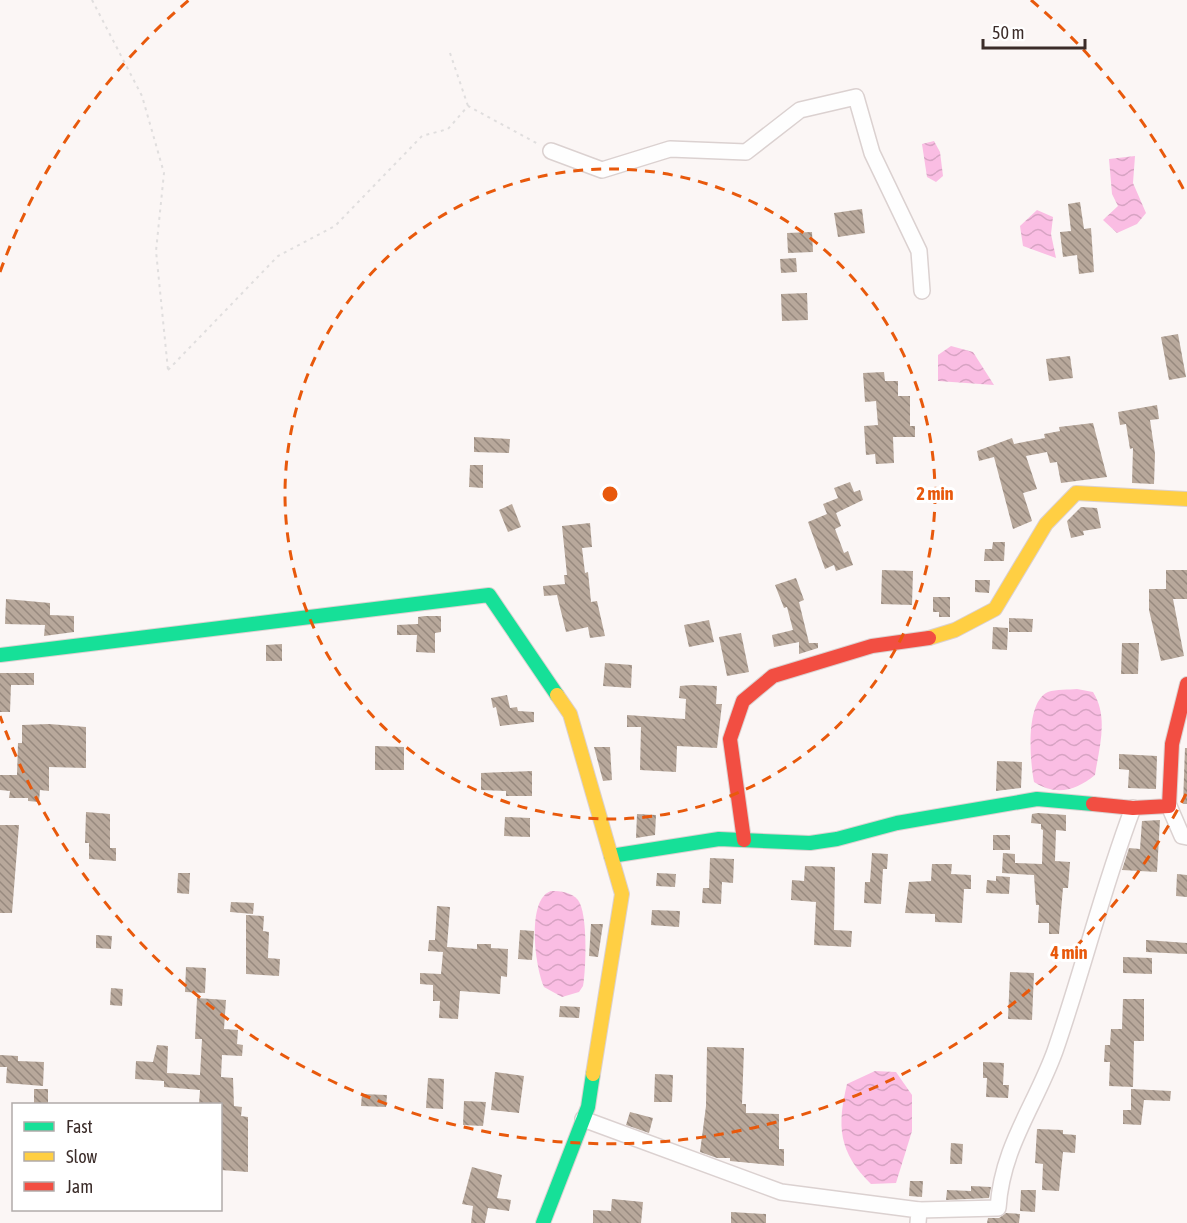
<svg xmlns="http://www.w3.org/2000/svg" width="1187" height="1223" viewBox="0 0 1187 1223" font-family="'Asap Condensed',sans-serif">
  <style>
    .water { fill: url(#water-waves) }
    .building { fill: url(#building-back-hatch) }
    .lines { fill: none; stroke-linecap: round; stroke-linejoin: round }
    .street-casing { stroke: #dbd1d0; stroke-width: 18 }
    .fast-casing { stroke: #dbd1d0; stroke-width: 16 }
    .slow-casing { stroke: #dbd1d0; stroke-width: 16 }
    .jam-casing { stroke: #dbd1d0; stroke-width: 16 }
    .path { stroke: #e0dede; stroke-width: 2; stroke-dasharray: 3 4.5; stroke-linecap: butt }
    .street { stroke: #fefefe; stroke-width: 15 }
    .fast { stroke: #16e098; stroke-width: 14 }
    .slow { stroke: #ffcf43; stroke-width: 14 }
    .jam { stroke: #f24e42; stroke-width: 14 }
    .ring { fill: none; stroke: #e8590c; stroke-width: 3; stroke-dasharray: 10 8 }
    .centre { fill: #e8590c; stroke: #fff; stroke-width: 3 }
    .ring-label { font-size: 18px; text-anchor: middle; font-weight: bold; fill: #e8590c; stroke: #fff; stroke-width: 6; stroke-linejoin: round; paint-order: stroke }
  </style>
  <defs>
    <pattern id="water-waves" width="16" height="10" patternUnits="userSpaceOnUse" patternTransform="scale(1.5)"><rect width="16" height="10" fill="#fabde3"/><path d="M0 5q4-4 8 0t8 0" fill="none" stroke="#d7a3c3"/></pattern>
    <pattern id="building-back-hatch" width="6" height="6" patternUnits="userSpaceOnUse" patternTransform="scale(1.5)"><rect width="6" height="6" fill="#b8a89b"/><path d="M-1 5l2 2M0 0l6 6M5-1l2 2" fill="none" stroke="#97897e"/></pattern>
  </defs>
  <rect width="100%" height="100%" fill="#fbf6f5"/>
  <g class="water">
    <path d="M934 141 940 152 943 176 936 182 927 177 922 144Z"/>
    <path d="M1135 156 1133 183 1146 213 1137 224 1117 233 1103 220 1118 206 1112 194 1109 159Z"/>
    <path d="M1037 210 1053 217 1051 234 1056 258 1023 246 1020 226Z"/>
    <path d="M951 346 973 352 994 385 938 381V355Z"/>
    <path d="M1077 689 1093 692C1109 717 1099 748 1095 775 1075 791 1056 796 1034 782 1030 761 1025 702 1048 692 1056 689 1069 690 1077 689Z"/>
    <path d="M551 891C561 891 571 892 578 900 588 913 586 969 583 986L579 992 562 997 544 987C535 968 526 899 551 891Z"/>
    <path d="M875 1071 896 1072 912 1095V1131L896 1183 871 1184C838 1152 837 1126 847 1084Z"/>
  </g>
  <g class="building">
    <path d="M1080 202 1084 229 1091 228 1094 272 1079 274 1077 255 1063 257 1060 232 1071 231 1068 204Z"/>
    <path d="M862 209 865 233 838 237 834 213Z"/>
    <path d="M812 232 813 252 788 253 787 233Z"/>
    <path d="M796 258 797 272 781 273 780 259Z"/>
    <path d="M807 293 808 320 782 321 781 294Z"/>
    <path d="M1178 334 1186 377 1169 380 1161 337Z"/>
    <path d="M1070 356 1073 378 1049 381 1046 359Z"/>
    <path d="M884 372 885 381H898V396H910V426H915V437H893L894 463 876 464 875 454 866 455 864 426 878 425 876 401 865 402 863 373Z"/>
    <path d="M1157 405 1159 419 1150 420 1155 454 1154 484 1132 483 1133 448 1130 449 1126 424 1120 425 1118 412Z"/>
    <path d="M1093 423 1107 477 1061 483 1057 462 1050 463 1047 452 1026 456 1037 489 1023 493 1032 521 1013 529 994 457 979 461 977 451 1012 438 1014 444 1045 438 1044 434 1060 431 1059 427Z"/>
    <path d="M474 437 510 439 509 453 474 452Z"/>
    <path d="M470 465H483V488L469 487Z"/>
    <path d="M850 482 854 492 860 490 863 500 836 513 841 526 835 529 844 553 848 551 853 565 836 571 834 565 825 569 808 522 827 514 823 504 838 498 834 488Z"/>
    <path d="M512 504 521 527 508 532 499 510Z"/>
    <path d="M1081 507 1097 508 1101 528 1083 531 1084 535 1071 538 1067 521Z"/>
    <path d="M590 523 592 547 582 548 585 573 588 572 591 602 597 601 605 636 590 638 588 627 566 632 557 595 544 596 543 586 565 584 564 575H567L562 526Z"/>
    <path d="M993 542H1005L1004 561H984L985 549H992Z"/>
    <path d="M882 570 913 571 912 605 881 604Z"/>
    <path d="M1166 570H1187V599H1173L1184 656 1161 661 1149 610V589H1166Z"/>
    <path d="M796 578 804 600 799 602 809 643H818V648L799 654V642L774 647 772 635 793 630 787 607 784 608 775 585Z"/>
    <path d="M975 580H990L989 593 975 592Z"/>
    <path d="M933 597H950V617H939V612H933Z"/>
    <path d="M6 599 50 603V615L74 616V632L44 636 45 625 5 624Z"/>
    <path d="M425 616H441V632L435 633V653L416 652 417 635H397V625L418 624V617Z"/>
    <path d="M1009 618 1033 619 1032 632H1009Z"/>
    <path d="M709 620 714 642 689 647 684 625Z"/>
    <path d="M993 627 1008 628 1007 650 992 649Z"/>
    <path d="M741 633 749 672 727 676 719 637Z"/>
    <path d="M1122 643H1139L1138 674H1121Z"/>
    <path d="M282 644V661H266V645Z"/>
    <path d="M605 663 632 665 631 688 603 686Z"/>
    <path d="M0 673H34V685H11L10 712H0Z"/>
    <path d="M692 685 717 686 716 704H722L717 748 677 746 676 772 640 770 641 727H627V715L685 719 686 699 679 698 680 686Z"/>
    <path d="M507 695 510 708 517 707 518 711 534 712V722L500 726 496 707 493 708 491 698Z"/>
    <path d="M49 724 86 727V768L49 767V791L40 790 39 802 28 801V798H9L10 791 0 790V775H17L18 743H22V725Z"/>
    <path d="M375 746 404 747V770H375Z"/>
    <path d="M594 747H610L612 780 603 781Z"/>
    <path d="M1185 748H1187V804H1183Z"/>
    <path d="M1119 754 1157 756 1156 789 1128 788 1129 770 1119 769Z"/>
    <path d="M997 761 1022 762 1021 788 996 791Z"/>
    <path d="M532 771V796H506V791L481 790V773Z"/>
    <path d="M86 812 110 814V848H116V861L89 859V843H85Z"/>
    <path d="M1038 813 1066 815V831L1056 830 1055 861 1070 862 1068 888H1063L1059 934H1049V923H1038L1039 905H1036L1034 875 1002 873 1003 853 1015 854V863L1042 864 1043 830 1041 829V824L1031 823 1032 814Z"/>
    <path d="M637 814 656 815 655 835 636 838Z"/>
    <path d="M505 817 530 818V837L504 836Z"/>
    <path d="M1160 820 1157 872 1122 870 1129 848 1140 849 1142 821Z"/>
    <path d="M0 825H19L12 913H0Z"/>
    <rect x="993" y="835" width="17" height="15"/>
    <path d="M872 853 888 854 887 869H883L881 904 864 903 865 882H870Z"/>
    <path d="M710 858 734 859 733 883 722 882 721 904 702 903 703 888H709Z"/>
    <path d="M932 864H952L951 874 971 875V889H964L962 923 935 922V914L905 913 909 882 931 881Z"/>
    <path d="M805 866 835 867 834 930 852 931 851 947 814 945 816 902 791 900 792 880 804 881Z"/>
    <path d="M178 873H190L189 894 177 893Z"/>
    <path d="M657 873 676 874 675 887 656 886Z"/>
    <path d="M1177 874 1187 875V897L1176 896Z"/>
    <path d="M996 876 1010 877 1009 894 986 893 987 880 996 881Z"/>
    <path d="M231 902 254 903 253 914 230 912Z"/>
    <path d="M437 906 450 907 447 947 477 949V944H491V948L508 949 507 977 501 976 500 994 460 991 458 1019 439 1018 440 1001H433V985L420 984V973L441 974 443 952 428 951 429 940H435Z"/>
    <path d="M652 910 680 911 679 927 651 925Z"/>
    <path d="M246 915 264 916 263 931 269 932 268 958 280 959 279 976 246 974Z"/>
    <path d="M591 924H603L598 957 589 956Z"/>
    <path d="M520 930 534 931 532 960 518 959Z"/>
    <path d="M96 935 112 936 111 949 96 948Z"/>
    <path d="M1146 940 1187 943V954L1146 952Z"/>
    <path d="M1123 957 1152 958V974L1123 973Z"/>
    <path d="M186 967 206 968 205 993 185 992Z"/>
    <path d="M1010 972 1034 973 1032 1020 1008 1019Z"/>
    <path d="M111 988 123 989 122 1006 110 1005Z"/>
    <path d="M197 998 226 1000 224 1029 238 1030 237 1044 243 1045 242 1056 222 1055 221 1077 233 1078 234 1106 242 1107 241 1116 248 1117V1172L221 1170 220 1104H199L200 1090 164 1087V1081L135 1079 136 1061 153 1062 157 1045 168 1046 167 1073 200 1075 202 1039H195Z"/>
    <path d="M1123 999H1144V1041H1134L1133 1087 1109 1086 1110 1062H1104L1105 1045H1110L1111 1029H1122Z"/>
    <path d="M560 1006 580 1007 579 1018 559 1017Z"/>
    <path d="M707 1047 744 1048 742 1104H746V1113L779 1114V1149H784V1166L730 1161V1158H717L700 1152 706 1106Z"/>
    <path d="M0 1055 18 1056V1061L44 1062 43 1086 6 1083 7 1067H0Z"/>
    <path d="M983 1062 1004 1063 1003 1085H1009L1008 1098 986 1097 987 1078H983Z"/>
    <path d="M495 1072 524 1076 519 1113 491 1110Z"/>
    <path d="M655 1074 673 1075 672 1102H654Z"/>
    <path d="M428 1078 444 1079 443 1109 426 1108Z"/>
    <path d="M34 1089H48V1104L34 1103Z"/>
    <path d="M1131 1089 1171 1091 1170 1101 1144 1100 1141 1125 1123 1124V1110H1131Z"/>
    <path d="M362 1094 387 1095 386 1107 361 1106Z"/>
    <path d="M464 1101 486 1102 483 1126 463 1125Z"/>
    <path d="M630 1112 653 1118 649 1133 626 1125Z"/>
    <path d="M1037 1129 1063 1130V1134L1076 1135 1075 1153 1063 1152 1059 1191 1042 1190 1043 1164 1035 1163Z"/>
    <path d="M951 1143 963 1144 962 1164H950Z"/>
    <path d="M472 1167 502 1175 497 1198 511 1200 509 1211 488 1208 485 1223H471L473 1206 462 1204Z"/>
    <path d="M910 1181H923L922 1197 909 1196Z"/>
    <path d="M971 1186 991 1187 989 1198 946 1200 947 1190 971 1191Z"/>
    <path d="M1021 1190H1036L1035 1212 1020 1211Z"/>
    <path d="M612 1199 643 1202 641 1223H593V1210L611 1211Z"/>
    <path d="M731 1212 766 1214V1223H731Z"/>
    <path d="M1006 1213 1020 1214 1019 1223H987L988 1218H999Z"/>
  </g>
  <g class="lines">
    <g class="street-casing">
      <g id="street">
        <path d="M551 151 602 170 670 149 746 152 800 110 856 97 872 153 919 251 922 291"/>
        <path d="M1169 806 1182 836 1187 837"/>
        <path d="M583 1119 781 1192 919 1210 918 1223"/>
        <path d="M919 1210 998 1208C1002 1147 1035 1106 1055 1051 1083 970 1103 887 1133 808"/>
      </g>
    </g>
    <g class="fast-casing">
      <g id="fast">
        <path d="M0 655 489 595 557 695"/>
        <path d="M611 856 719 839 810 843 837 839 897 823 1037 799 1093 804"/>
        <path d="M543 1223 588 1107 593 1074"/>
      </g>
    </g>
    <g class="slow-casing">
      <g id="slow">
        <path d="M929 638 955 630 995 609 1046 524 1076 493 1187 499"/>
        <path d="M557 695 570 714 622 894 593 1074"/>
      </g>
    </g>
    <g class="jam-casing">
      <g id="jam">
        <path d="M1093 804 1133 808 1169 806 1172 744 1187 684"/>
        <path d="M744 840 730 739 743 701 773 676 872 646 929 638"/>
      </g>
    </g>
    <g class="path">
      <path d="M92 0 142 96 164 173 156 251 168 370"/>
      <path d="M450 53 468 106"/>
      <path d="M168 370 278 256 335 226 422 136 448 129 468 106 540 145"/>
    </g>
    <use href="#street" class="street"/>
    <use href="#fast" class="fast"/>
    <use href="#slow" class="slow"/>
    <use href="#jam" class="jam"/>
  </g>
  <g class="ring">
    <circle cx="610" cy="494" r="325"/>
    <path d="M1186 794A649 649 0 0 1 0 716M0 272A649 649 0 0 1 189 0M1031 0A649 649 0 0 1 1186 194"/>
  </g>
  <circle cx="610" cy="494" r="9" class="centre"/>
  <g class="ring-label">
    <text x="935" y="500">2 min</text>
    <text x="1069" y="959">4 min</text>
  </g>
  <rect x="12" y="1103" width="210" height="108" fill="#ffffff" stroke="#b1aba9" stroke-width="1.5"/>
  <rect x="24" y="1122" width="30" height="9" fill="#16e098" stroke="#b1aba9" stroke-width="1.5"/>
  <text x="66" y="1133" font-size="18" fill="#3b2c29">Fast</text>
  <rect x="24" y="1152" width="30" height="9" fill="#ffcf43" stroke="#b1aba9" stroke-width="1.5"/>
  <text x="66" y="1163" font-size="18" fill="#3b2c29">Slow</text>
  <rect x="24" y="1182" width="30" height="9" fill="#f24e42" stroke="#b1aba9" stroke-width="1.5"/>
  <text x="66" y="1193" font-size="18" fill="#3b2c29">Jam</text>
  <path d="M983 39v9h102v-9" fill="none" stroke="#3b2c29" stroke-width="3"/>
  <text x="992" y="39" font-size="18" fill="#3b2c29" stroke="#ffffff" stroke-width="4.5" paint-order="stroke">50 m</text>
</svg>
